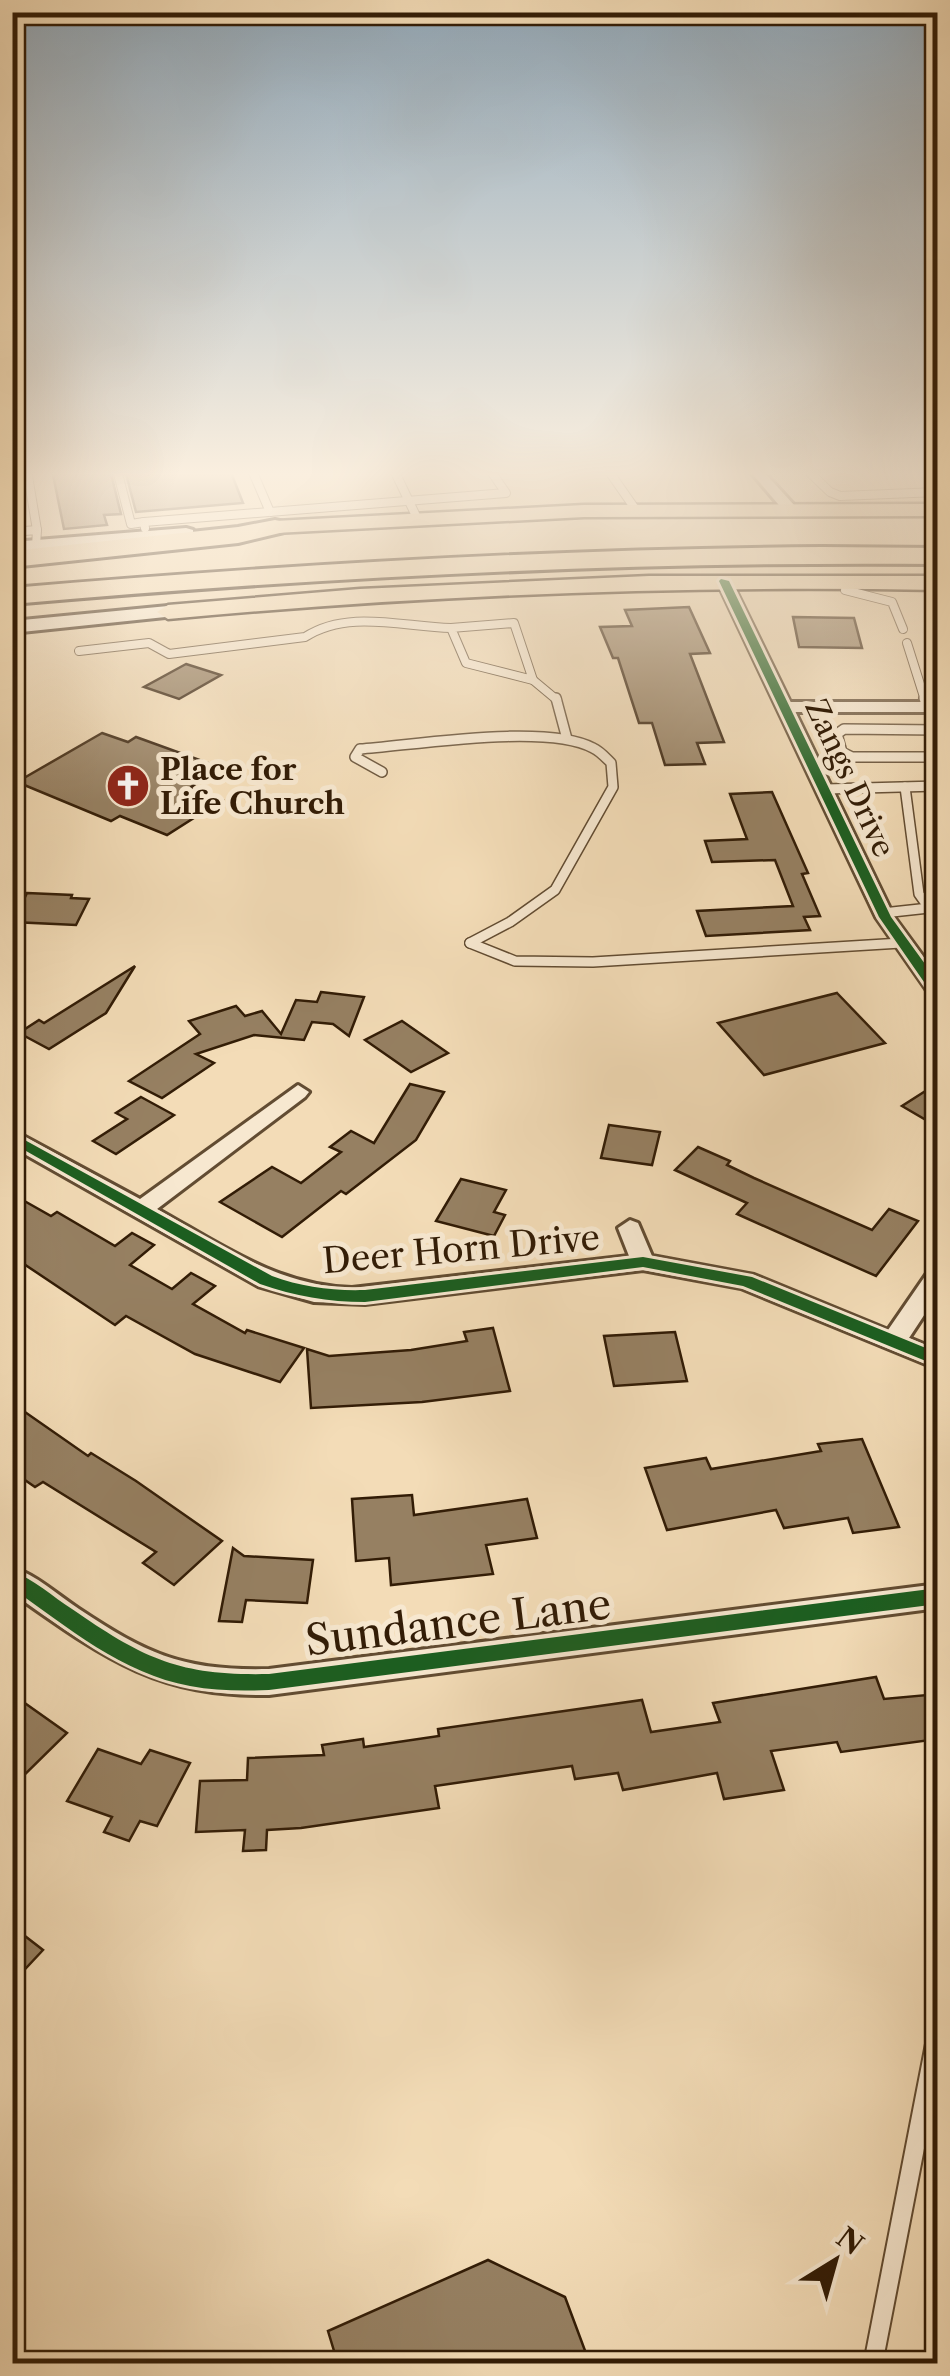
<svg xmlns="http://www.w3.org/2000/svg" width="950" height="2376" viewBox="0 0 950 2376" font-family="'Libre Caslon Text',serif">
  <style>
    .building { fill: #968062; stroke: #321c06; stroke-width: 2.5 }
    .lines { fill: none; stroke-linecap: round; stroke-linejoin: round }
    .service-far2-casing { stroke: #624c32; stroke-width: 10 }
    .service-far1-casing { stroke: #624c32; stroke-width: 12 }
    .service-casing { stroke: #624c32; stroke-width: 22 }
    .minor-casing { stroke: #624c32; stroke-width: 6 }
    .secondary-casing { stroke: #321c06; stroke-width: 6 }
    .primary-casing { stroke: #321c06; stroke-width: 5 }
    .motorway-casing { stroke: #321c06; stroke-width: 6 }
    .service-far2 { stroke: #f7e8d0; stroke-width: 8 }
    .service-far1 { stroke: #f7e8d0; stroke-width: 9 }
    .service { stroke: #f7e8d0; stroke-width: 18 }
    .minor { fill: #f7e8d0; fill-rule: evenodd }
    .secondary { fill: #f7e8d0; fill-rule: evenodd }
    .primary { fill: #f3dcb7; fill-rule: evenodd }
    .motorway { fill: #f3dcb7; fill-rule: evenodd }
    .cycleway-casing { stroke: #f7e8d0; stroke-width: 6 }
    .cycleway { fill: #1b5e20; fill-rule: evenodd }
    .labels { text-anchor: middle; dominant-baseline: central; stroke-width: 10; stroke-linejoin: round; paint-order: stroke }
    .far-poi-label { font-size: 30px; font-weight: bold; fill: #321c06; stroke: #f7e8d0; text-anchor: start }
    .far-street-label { font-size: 30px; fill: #321c06; stroke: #f7e8d0 }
    .street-label { font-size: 35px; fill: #321c06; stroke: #f7e8d0 }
    .near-street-label { font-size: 42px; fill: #321c06; stroke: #f7e8d0 }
  </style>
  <rect width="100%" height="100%" fill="#f3dcb7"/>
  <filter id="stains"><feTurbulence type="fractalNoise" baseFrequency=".002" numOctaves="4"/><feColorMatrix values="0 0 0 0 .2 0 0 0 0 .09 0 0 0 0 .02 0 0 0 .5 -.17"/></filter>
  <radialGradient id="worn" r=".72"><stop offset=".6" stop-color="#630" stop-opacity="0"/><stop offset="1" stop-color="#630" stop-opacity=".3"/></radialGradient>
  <g class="building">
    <path d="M52 470H110L121 514 104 515 107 525 64 529Z"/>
    <path d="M125 470H230L243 503 136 512Z"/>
    <path d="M689 607 710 653 690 654 724 742 697 743 705 764 665 765 652 723H639L618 658H613L600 627 632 626 625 610Z"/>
    <path d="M793 617 854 618 862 648 799 647Z"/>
    <path d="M186 664 221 675 179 699 144 687Z"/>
    <path d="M102 733 128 742 136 737 219 767 190 788 222 800 167 835 120 816 111 821 17 782Z"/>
    <path d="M772 792 808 873 802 874 820 916 804 917 810 930 706 936 697 911 793 906 775 860 712 862 705 841 747 839 730 794Z"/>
    <path d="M27 893 72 895 71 898 89 899 76 925 13 922Z"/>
    <path d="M135 966 106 1013 49 1049 19 1033 39 1020 44 1023Z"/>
    <path d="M321 992 364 997 349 1036 333 1024 312 1022 304 1040 254 1035 196 1054 214 1063 162 1098 129 1081 200 1034 189 1021 236 1006 245 1016 262 1011 281 1034 296 1000 317 1002Z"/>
    <path d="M837 993 885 1043 764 1075 718 1023Z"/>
    <path d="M402 1021 448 1053 411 1072 365 1040Z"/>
    <path d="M938 1083V1127L902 1106Z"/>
    <path d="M410 1084 444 1092 416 1140 346 1194 341 1191 282 1237 220 1202 272 1167 301 1183 341 1152 330 1147 351 1131 374 1143Z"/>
    <path d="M141 1097 174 1115 116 1154 93 1141 127 1119 116 1113Z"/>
    <path d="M609 1125 660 1132 652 1165 601 1158Z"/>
    <path d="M698 1147 730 1161 727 1165 754 1178 872 1230 889 1209 918 1221 876 1276 737 1214 747 1203 675 1170Z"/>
    <path d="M461 1179 506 1190 494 1212 505 1215 494 1236 436 1221Z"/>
    <path d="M12 1194 51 1216 57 1212 115 1246 132 1233 154 1245 130 1265 172 1289 191 1273 215 1286 193 1304 245 1333 247 1330 304 1348 280 1382 195 1354 126 1316 115 1325 12 1256Z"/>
    <path d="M493 1328 510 1391 422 1402 311 1408 307 1349 329 1356 411 1350 467 1341 464 1332Z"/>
    <path d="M675 1332 687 1381 614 1386 604 1336Z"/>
    <path d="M12 1403 88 1456 91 1453 136 1481 222 1541 174 1585 143 1563 156 1552 43 1482 35 1487 12 1471Z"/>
    <path d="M862 1439 899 1527 853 1533 848 1518 784 1528 776 1510 667 1530 645 1468 706 1458 711 1469 821 1451 818 1444Z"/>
    <path d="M412 1495 414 1515 527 1499 537 1538 486 1545 493 1574 391 1585 389 1558 356 1561 352 1499Z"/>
    <path d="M233 1548 244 1556 313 1560 307 1603 246 1600 242 1622 219 1621Z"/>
    <path d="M876 1677 884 1699 938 1694V1739L841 1752 837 1742 771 1751 784 1790 724 1799 717 1773 623 1790 618 1773 575 1779 572 1766 435 1786 439 1808 301 1828 267 1830 266 1850 243 1851 245 1830 196 1832 200 1781 247 1780 248 1758 324 1755 322 1745 363 1739 364 1747 439 1736 438 1729 642 1700 651 1732 720 1722 713 1703Z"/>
    <path d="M12 1694 67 1733 12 1787Z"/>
    <path d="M98 1749 141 1764 150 1750 190 1763 157 1826 140 1821 129 1841 104 1832 112 1817 67 1801Z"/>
    <path d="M12 1926 43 1950 12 1983Z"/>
    <path d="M488 2260 565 2297 590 2364H338L328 2331Z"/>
  </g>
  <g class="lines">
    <g class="service-far2-casing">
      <g id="service-far2">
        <path d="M27 470 37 530"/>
        <path d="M117 470 131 524 144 522 145 528"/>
        <path d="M252 470 270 512"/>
        <path d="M394 470 417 518"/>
        <path d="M608 470 636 510"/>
        <path d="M807 470 830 492 840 496 938 492"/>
        <path d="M756 472 773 470"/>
        <path d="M144 522 506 493 490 470"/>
        <path d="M12 532 37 530 36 546"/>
        <path d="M845 590 892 602 903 629"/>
        <path d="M514 623 533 680 466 663 451 628Z"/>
        <path d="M907 643 925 700"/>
        <path d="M79 651 149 643 169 654 305 637C348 609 403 627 451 628"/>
        <path d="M533 680 557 700"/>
      </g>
    </g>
    <g class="service-far1-casing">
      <g id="service-far1">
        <path d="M556 698 567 739"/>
        <path d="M924 698 927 707"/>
        <path d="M938 730 844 729 837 734 842 752 852 757H938"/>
        <path d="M382 772 355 757 360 749C415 745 547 723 593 748 600 751 606 758 611 763L613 787 555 890 510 922 470 943"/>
        <path d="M905 787 919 894 929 908"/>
        <path d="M826 789 938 786"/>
        <path d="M883 913 938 907"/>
        <path d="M470 943 515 961 593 962 901 943"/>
      </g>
    </g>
    <g class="service-casing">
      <path id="service" d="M873 2364 938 2029"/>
    </g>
    <g class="minor-casing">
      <g id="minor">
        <path d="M749 470H762L794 505V511H784Z"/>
        <path d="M724 577 731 581 790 702H938V712H795L894 917 938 977V998L931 996 876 917 717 581Z"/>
        <path d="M298 1085 309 1092 305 1097 157 1209C220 1244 277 1286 352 1288L629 1256 618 1228 630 1220 638 1223 652 1256 754 1275 888 1330 930 1269 938 1267V1294L909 1338 938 1350V1369L741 1288 643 1270 365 1304 314 1302 258 1286 12 1147V1130L140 1199Z"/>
        <path d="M12 1567C36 1575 58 1595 79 1609 148 1655 185 1671 269 1669L938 1584V1608L269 1695C155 1697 102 1656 12 1593Z"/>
      </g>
    </g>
    <g class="secondary-casing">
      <g id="secondary">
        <path d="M186 528 193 530V538L12 554V542Z"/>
        <path d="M168 606 175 608 178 612 175 616 12 633V621Z"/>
      </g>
    </g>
    <g class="primary-casing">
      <g id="primary">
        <path d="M938 504V516L584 517 275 533 265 527 275 521 584 505Z"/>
        <path d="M649 576H938V590C680 585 424 595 168 619L157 612 168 605 360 589Z"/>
      </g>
    </g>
    <g class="motorway-casing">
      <g id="motorway">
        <path d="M932 503 938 504V519L920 510Z"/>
        <path d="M275 520 284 522 287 527 284 532 238 543 12 567V551L238 527Z"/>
        <path d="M822 547 938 548V564C628 561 321 577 12 604V588C282 565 551 549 822 547Z"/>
      </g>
    </g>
    <use href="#service-far2" class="service-far2"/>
    <use href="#service-far1" class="service-far1"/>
    <use href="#service" class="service"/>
    <use href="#minor" class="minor"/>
    <use href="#secondary" class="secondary"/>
    <use href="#primary" class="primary"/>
    <use href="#motorway" class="motorway"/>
    <g class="cycleway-casing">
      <g id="cycleway">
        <path d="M721 579 729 581 891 917 938 982V996L933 995 879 917 719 581Z"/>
        <path d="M12 1133 272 1276C302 1287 332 1291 365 1290L643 1257 752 1277 938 1353V1366L743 1286 643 1267 365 1302C328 1302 295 1296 260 1284L12 1143Z"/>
        <path d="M12 1571C34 1579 53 1597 72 1609 144 1659 180 1676 269 1674L938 1588V1604L269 1690C243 1691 216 1691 190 1686 123 1674 67 1627 12 1588Z"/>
      </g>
    </g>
    <use href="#cycleway" class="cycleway"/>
  </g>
  <linearGradient id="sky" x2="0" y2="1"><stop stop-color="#92aabc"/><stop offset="0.59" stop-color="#faefdf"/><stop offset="1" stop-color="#faefdf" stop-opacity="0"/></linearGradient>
  <rect width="950" height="803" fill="url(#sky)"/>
  <defs>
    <g id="church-disc" transform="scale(2.25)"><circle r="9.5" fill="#8f2418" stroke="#f7e8d0"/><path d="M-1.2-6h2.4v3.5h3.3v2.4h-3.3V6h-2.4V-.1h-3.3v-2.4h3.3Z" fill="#fff"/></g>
  </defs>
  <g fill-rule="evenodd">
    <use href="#church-disc" x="128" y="786"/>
  </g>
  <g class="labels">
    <g class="far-poi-label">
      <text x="160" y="769">Place for<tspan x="160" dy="34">Life Church</tspan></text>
    </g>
    <g class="far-street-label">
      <text transform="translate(850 778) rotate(65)">Zangs Drive</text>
    </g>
    <g class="street-label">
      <text transform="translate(461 1249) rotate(-5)">Deer Horn Drive</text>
    </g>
    <g class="near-street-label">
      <text transform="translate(458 1622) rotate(-7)">Sundance Lane</text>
    </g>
  </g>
  <rect width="950" height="2376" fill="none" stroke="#f3dcb7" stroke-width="50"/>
  <rect x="15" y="15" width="920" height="2346" fill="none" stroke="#321c06" stroke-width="5"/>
  <rect x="25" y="25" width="900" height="2326" fill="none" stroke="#321c06" stroke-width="2.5"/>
  <g transform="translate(835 2261) rotate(37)" stroke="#f7e8d0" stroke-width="8" paint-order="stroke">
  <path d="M0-8L18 38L0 25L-18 38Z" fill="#321c06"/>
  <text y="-15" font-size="28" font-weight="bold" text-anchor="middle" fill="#321c06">N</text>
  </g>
  <rect width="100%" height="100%" filter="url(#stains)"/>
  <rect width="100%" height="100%" fill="url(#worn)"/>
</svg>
